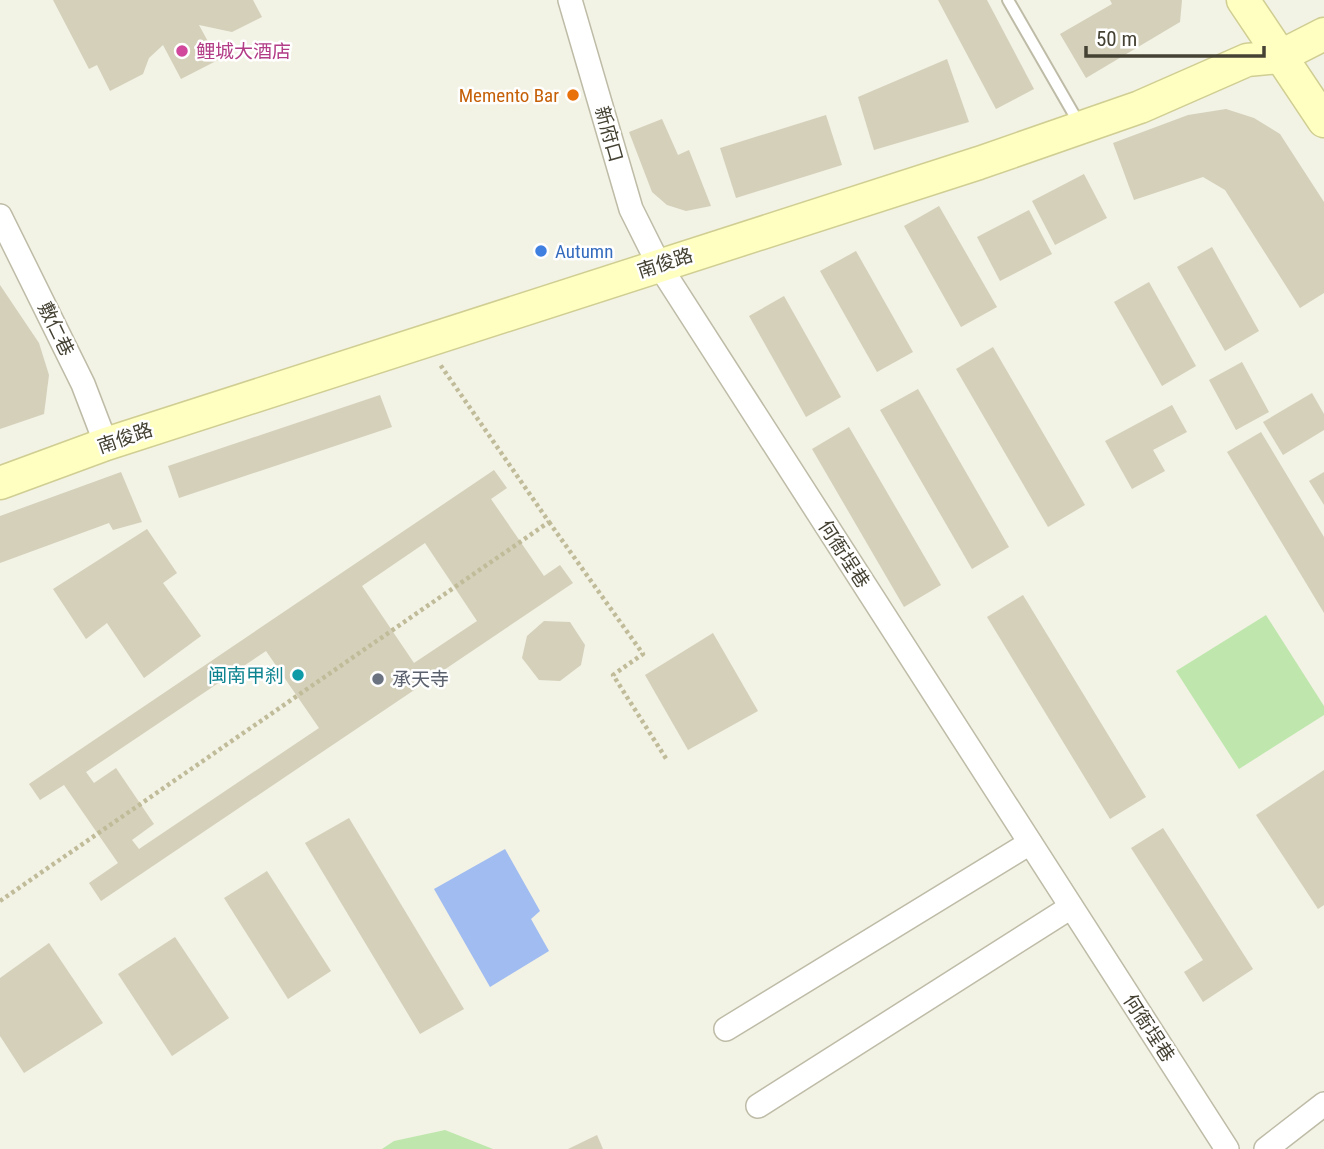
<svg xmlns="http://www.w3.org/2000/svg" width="1324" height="1149" viewBox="0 0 1324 1149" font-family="'Roboto Condensed','Noto Sans SC',sans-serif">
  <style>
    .green { fill: #bfe7ad }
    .water { fill: #a0bcf0 }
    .building { fill: #d4d0ba; fill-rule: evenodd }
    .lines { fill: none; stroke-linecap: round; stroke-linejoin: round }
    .lane-casing { stroke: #bebca7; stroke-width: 14 }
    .street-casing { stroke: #bebca7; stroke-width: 26 }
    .secondary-casing { stroke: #d0ce92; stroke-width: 35 }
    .path { stroke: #c0bb98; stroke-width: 4.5; stroke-dasharray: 3.5 3.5; stroke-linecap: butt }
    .lane { stroke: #fff; stroke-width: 10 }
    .street { stroke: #fff; stroke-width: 23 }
    .secondary { stroke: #ffffc2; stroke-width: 32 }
    .hotel-dot { fill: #d1479c; stroke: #fff; stroke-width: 2.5 }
    .food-dot { fill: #e8710a; stroke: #fff; stroke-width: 2.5 }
    .shop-dot { fill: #3f7fe0; stroke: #fff; stroke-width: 2.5 }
    .culture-dot { fill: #0f9aa8; stroke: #fff; stroke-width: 2.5 }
    .worship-dot { fill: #6b7280; stroke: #fff; stroke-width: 2.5 }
    .labels { text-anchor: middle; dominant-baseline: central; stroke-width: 5; stroke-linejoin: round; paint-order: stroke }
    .hotel-label { font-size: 19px; fill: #b23c85; stroke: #fff; text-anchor: start }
    .food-label { font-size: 19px; fill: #c56008; stroke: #fff; text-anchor: end }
    .street-label { font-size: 19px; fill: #454234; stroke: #fff }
    .shop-label { font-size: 19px; fill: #366cbe; stroke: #fff; text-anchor: start }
    .culture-label { font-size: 19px; fill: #0d838f; stroke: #fff; text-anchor: end }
    .worship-label { font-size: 19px; fill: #5b616d; stroke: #fff; text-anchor: start }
  </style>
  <rect width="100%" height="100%" fill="#f2f2e5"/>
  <g class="green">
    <path d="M1266 615 1324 706V715L1239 769 1176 671Z"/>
    <path d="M445 1130 493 1149H382L394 1141Z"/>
  </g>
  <path class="water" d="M505 849 540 911 531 919 549 951 490 987 434 889Z"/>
  <g class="building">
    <path d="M53 0H253L262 17 232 32 199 25 218 60 181 79 163 45 149 58 143 74 110 91 97 65 89 69Z"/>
    <path d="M938 0H987L1034 89 996 109Z"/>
    <path d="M1110 0H1182L1180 22 1086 78 1060 34 1112 4Z"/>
    <path d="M947 59 969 122 874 150 858 97Z"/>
    <path d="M1226 109 1254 118 1280 134 1324 202V293L1300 308 1225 190 1203 177 1134 200 1113 143 1188 115Z"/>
    <path d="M826 115 842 165 736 198 720 148Z"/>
    <path d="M662 119 678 155 689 150 711 206 686 211 667 205 652 192 629 132Z"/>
    <path d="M1084 174 1107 218 1055 245 1032 201Z"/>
    <path d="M939 206 997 307 961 327 904 226Z"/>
    <path d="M1029 210 1052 254 1000 281 977 237Z"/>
    <path d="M1212 247 1259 331 1225 351 1177 267Z"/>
    <path d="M856 251 913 352 877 372 820 271Z"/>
    <path d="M1149 282 1196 366 1162 386 1114 302Z"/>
    <path d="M0 285 39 343 49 375 44 414 0 429Z"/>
    <path d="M784 296 841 397 806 417 749 316Z"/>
    <path d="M993 347 1085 505 1048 527 956 369Z"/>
    <path d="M1242 362 1269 412 1236 430 1209 380Z"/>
    <path d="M918 389 1009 547 972 569 880 410Z"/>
    <path d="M1312 393 1324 414V430L1283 455 1263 422Z"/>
    <path d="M380 395 392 427 179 498 168 466Z"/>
    <path d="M1172 405 1187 432 1153 450 1165 471 1132 489 1105 441Z"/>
    <path d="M849 427 941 585 904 607 812 449Z"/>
    <path d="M1261 432 1324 537V613L1227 452Z"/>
    <path d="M494 470 507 488 491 499 544 576 560 565 573 583 101 901 89 883 118 863 64 785 40 800 29 784ZM425 543 477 621 414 663 362 586ZM266 651 319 728 139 849 132 840 154 824 116 768 94 783 86 772Z"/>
    <path d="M121 472 142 522 113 530 109 523 0 563V516Z"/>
    <path d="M1324 472V505L1309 481Z"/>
    <path d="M147 529 177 573 163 583 201 636 144 678 107 623 86 639 53 589Z"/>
    <path d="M1023 595 1146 797 1110 819 987 617Z"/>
    <path d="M544 621 570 622 585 645 581 665 560 681 539 680 522 658 527 636Z"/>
    <path d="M713 633 758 711 688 750 645 675Z"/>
    <path d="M1324 770V905L1318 909 1256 815Z"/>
    <path d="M349 818 464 1009 420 1034 305 843Z"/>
    <path d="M1163 828 1253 969 1203 1002 1184 972 1203 960 1131 848Z"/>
    <path d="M267 871 331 971 288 999 224 898Z"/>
    <path d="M175 937 229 1018 172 1056 118 974Z"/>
    <path d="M49 943 103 1023 24 1073 0 1036V978Z"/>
    <path d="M597 1135 603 1149H568Z"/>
  </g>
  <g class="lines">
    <g class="lane-casing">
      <path id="lane" d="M1008 0 1080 125"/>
    </g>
    <g class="street-casing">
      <g id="street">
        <path d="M570 0 631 209 659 265 1227 1149"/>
        <path d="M0 216 83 384 106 444"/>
        <path d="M726 1029 1030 843"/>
        <path d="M758 1106 1071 907"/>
        <path d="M1266 1149 1324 1104"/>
      </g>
    </g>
    <g class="secondary-casing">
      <g id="secondary">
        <path d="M1243 0 1324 121"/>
        <path d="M0 483 106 444 979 163 1140 107 1247 60 1279 57 1324 34"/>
      </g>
    </g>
    <g class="path">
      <path d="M549 522 643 654 613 675 667 760"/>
      <path d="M0 901 549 522 439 363"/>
    </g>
    <use href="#lane" class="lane"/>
    <use href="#street" class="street"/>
    <use href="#secondary" class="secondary"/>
  </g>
  <circle class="hotel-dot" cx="182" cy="51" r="7"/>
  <circle class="food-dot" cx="573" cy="95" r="7"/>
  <circle class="shop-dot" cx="541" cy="251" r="7"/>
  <circle class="culture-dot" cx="298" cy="675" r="7"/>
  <circle class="worship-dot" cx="378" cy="679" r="7"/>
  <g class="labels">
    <g class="hotel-label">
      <text x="196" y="51">鲤城大酒店</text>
    </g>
    <g class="food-label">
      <text x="559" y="95">Memento Bar</text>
    </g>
    <g class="street-label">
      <text transform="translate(609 134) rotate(74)">新府口</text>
      <text transform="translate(665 263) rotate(-18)">南俊路</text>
      <text transform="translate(56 329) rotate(64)">敷仁巷</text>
      <text transform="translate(125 438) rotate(-19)">南俊路</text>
      <text transform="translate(844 554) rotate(57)">何衙埕巷</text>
      <text transform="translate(1149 1028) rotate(57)">何衙埕巷</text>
    </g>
    <g class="shop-label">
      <text x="555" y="251">Autumn</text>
    </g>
    <g class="culture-label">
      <text x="284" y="675">闽南甲刹</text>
    </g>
    <g class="worship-label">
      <text x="392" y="679">承天寺</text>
    </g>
  </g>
  <path d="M1086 46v10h178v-10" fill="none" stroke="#454234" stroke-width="3.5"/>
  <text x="1096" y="46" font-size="21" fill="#454234" stroke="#ffffff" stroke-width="5" paint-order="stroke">50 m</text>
</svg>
